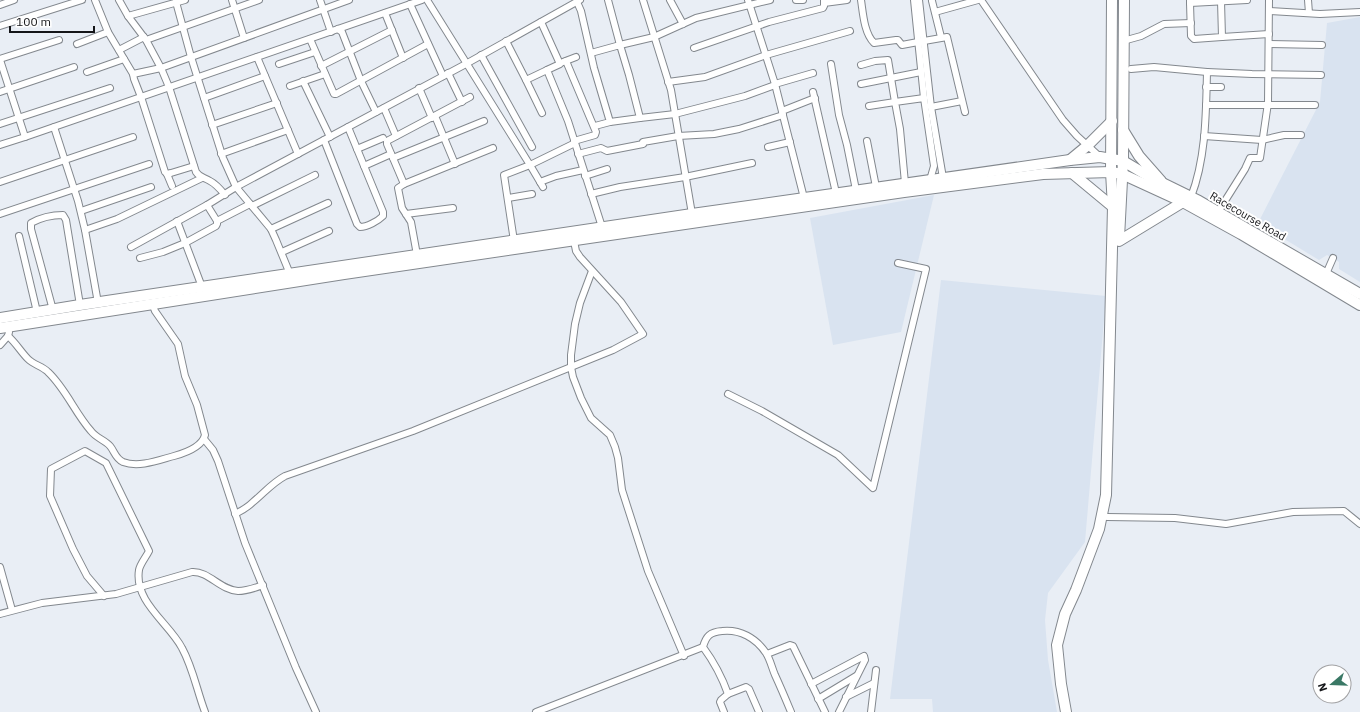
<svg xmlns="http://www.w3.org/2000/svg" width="1360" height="712" viewBox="0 0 1360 712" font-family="'IBM Plex Sans',sans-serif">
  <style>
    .built { fill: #d9e3f0 }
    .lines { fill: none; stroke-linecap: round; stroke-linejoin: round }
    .street-casing { stroke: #83888e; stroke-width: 8 }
    .primary-casing { stroke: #83888e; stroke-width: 12 }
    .street { stroke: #fff; stroke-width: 6 }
    .primary { stroke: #fff; stroke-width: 10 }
    .labels { text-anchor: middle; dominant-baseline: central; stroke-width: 4; stroke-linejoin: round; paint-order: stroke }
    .street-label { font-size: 11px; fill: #141518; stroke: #fff }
  </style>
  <rect width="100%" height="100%" fill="#e9eef5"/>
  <g class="built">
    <path d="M1360 17V282L1339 269V262L1327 255 1319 260 1258 223 1320 102 1327 23Z"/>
    <path d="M934 195 901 332 833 345 810 218Z"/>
    <path d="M941 280 1106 296 1085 542 1048 593 1045 620 1048 660 1057 712H933L932 699H890Z"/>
  </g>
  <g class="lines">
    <g class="street-casing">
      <g id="street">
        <path d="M95 0 108 32 133 74 134 79 141 97 165 172 167 174 171 173 194 166"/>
        <path d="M119 0 128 16 146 40 161 68 169 87 196 172C200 178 204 177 210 181 216 184 221 190 225 195"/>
        <path d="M232 0 244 38"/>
        <path d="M320 0 331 32"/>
        <path d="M427 0 530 165 504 175 514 241"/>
        <path d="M608 0 620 45 654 37 696 18 770 0"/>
        <path d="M643 0 671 90 692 214"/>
        <path d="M670 0 683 24"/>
        <path d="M748 0 775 84 804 198"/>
        <path d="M796 0H803"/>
        <path d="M861 0C863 13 864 33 874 43L896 40H898L902 45 918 42"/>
        <path d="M914 0 924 98"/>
        <path d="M919 0 931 107 943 178"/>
        <path d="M981 0 1063 120 1077 136 1100 157"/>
        <path d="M1190 0V3L1247 0"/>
        <path d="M1308 0 1309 13"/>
        <path d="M932 1 941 37"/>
        <path d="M176 2 191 57 223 158 236 187 271 229 276 240 290 274"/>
        <path d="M577 2 581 11 594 68 610 122 595 126"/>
        <path d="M824 3 847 0"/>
        <path d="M1190 3 1191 36 1194 39 1222 37 1221 1"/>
        <path d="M410 4 443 76"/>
        <path d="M0 5 14 0"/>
        <path d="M1269 11 1320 14 1360 12"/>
        <path d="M935 12 978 0"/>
        <path d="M385 13 403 58"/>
        <path d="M128 16 185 0"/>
        <path d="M541 22 560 64 547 70 568 121 602 227"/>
        <path d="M0 26 82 0"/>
        <path d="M338 29 342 32 361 81 376 112"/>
        <path d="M1222 37 1269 34"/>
        <path d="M310 39 334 94H336L428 44"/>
        <path d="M146 40 259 0"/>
        <path d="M506 41 526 80 547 70"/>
        <path d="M924 41 947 37 965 112"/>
        <path d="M1123 41 1141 36 1164 24 1191 23"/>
        <path d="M77 44 108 32"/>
        <path d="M1269 44 1322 45"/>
        <path d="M694 48 769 22 823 8 824 6V0"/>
        <path d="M119 50 144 37"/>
        <path d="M591 53 620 45 629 75 640 118 675 114 745 96 775 85"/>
        <path d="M481 55 532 147"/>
        <path d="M257 57 298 154"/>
        <path d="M0 59 59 40"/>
        <path d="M0 60 25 137 0 145"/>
        <path d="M566 61 596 132 595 135 574 141"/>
        <path d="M563 62 576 57"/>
        <path d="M279 64 315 52"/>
        <path d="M831 64 839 115 847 145 856 190"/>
        <path d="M861 65 875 61 888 60 895 102 869 106"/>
        <path d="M321 66 392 30"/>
        <path d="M1131 69 1154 67 1207 72"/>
        <path d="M87 72 124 59"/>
        <path d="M448 73 462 102"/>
        <path d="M133 74 161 68 349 0"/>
        <path d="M526 80 542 113"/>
        <path d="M303 81 330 137"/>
        <path d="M668 82 705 77 766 55 850 31"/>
        <path d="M775 84 813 73"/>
        <path d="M861 84 921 72"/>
        <path d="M290 86 325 74"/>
        <path d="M1206 87H1221"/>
        <path d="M419 88 432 118"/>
        <path d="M0 92 74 67"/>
        <path d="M813 92 836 193"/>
        <path d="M204 98 265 76"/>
        <path d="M1206 105H1315"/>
        <path d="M931 107 962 101"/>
        <path d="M384 108 396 136"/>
        <path d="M435 116 455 164"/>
        <path d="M610 122 640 118"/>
        <path d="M0 124 110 88"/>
        <path d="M212 125 277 103"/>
        <path d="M54 127 78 201 85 230 98 303"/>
        <path d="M1204 136 1262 140 1284 135H1301"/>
        <path d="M25 137 422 0"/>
        <path d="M324 140 357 224 360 227C367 227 378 221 383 216V212L348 127"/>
        <path d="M867 141 876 187"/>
        <path d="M643 142 678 136 714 134 739 129 783 115 782 111 815 98"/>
        <path d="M768 147 790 142"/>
        <path d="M357 149 383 138"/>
        <path d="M221 154 288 130"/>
        <path d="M578 154 601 148 607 151 643 144"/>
        <path d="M393 158 484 121"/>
        <path d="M364 166 391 154"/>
        <path d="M167 174 172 186"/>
        <path d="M585 176 607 169"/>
        <path d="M0 182 133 137"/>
        <path d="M540 182 556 176 583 170"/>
        <path d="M905 183 900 129 895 102 924 98 934 166 930 180"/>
        <path d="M404 184 387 144V141L470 97"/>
        <path d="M543 187 530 165 575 143"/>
        <path d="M591 194 620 187 685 177 752 163"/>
        <path d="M1191 197C1206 158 1206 114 1207 72L1252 74 1321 75"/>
        <path d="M508 198 532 194"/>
        <path d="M252 206 315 175"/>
        <path d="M81 211 151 187"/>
        <path d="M1218 212 1245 169 1250 158H1260L1268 103 1269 0"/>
        <path d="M0 214 149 164"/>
        <path d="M406 214 453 208"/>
        <path d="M177 221 202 287"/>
        <path d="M217 221 250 204"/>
        <path d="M271 229 328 203"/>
        <path d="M85 230 117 219 202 178"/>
        <path d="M19 236 37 312"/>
        <path d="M131 247 207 205 236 187 464 65 580 0"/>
        <path d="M282 252 329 231"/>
        <path d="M417 255 411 222 402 208 398 188 404 184 493 148"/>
        <path d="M140 258 163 252 185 243 216 226 217 224V221L207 205"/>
        <path d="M592 271 580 303 575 324 571 355V367L573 377 581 398 591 418 610 435 615 447 618 458 622 490 648 571 684 656"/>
        <path d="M1326 274 1333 258"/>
        <path d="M53 310 31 229V223C40 218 53 215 63 215L66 220 80 305"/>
        <path d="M8 336C16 343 21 352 28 359 34 365 42 366 48 372 66 389 75 413 91 431 96 438 105 440 110 446 115 452 115 458 123 462 139 468 159 460 174 456 185 453 202 447 205 435L197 405 185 376 178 344 155 311 152 303"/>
        <path d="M0 345 8 336 9 332"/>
        <path d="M728 394 762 411 838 455 873 488 926 269 898 263"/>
        <path d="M204 439 213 450 218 461 245 543 296 668 316 712"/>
        <path d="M235 514C241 511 248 507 253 502 264 493 272 483 285 476L413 431 613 350 643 334 621 302 580 257 576 251 574 241"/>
        <path d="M1107 517 1175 518 1226 524 1293 512 1344 511 1360 524"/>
        <path d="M0 567 12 610"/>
        <path d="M104 596 87 576 73 549 50 496 51 469 85 451 106 463 149 551C146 557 140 564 139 570 134 602 169 623 182 648 193 668 197 691 205 712"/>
        <path d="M0 614 42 603 116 594 192 572C209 571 220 590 238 591 246 591 255 588 263 585"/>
        <path d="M767 654 790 645 793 646 825 712"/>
        <path d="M811 684 864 656 865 660 839 712"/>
        <path d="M728 694 746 687 749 689 759 712"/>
        <path d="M846 697 874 683"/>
        <path d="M818 699 856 676"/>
        <path d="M536 712 703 647"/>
        <path d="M724 712 720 702 721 700 728 694C722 677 714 662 703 647 706 636 710 632 722 631 740 629 756 638 766 653 770 659 772 668 775 675 781 688 786 700 791 712"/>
        <path d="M871 712 876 670"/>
      </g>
    </g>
    <g class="primary-casing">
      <g id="primary">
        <path d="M1123 130 1139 156 1161 181"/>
        <path d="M1070 160 1087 146 1112 121"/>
        <path d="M1072 173 1113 207"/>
        <path d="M1119 238 1123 161 1124 0"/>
        <path d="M1119 241 1183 202"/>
        <path d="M0 318 80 305 692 214 1070 160 1100 157 1123 161 1150 177 1199 201 1360 294"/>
        <path d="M0 328 344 274 904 192 1043 174 1111 172 1122 174 1183 202 1241 234 1360 305"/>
        <path d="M1066 712 1061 684 1057 645 1065 614 1076 590 1099 529 1106 495 1113 207 1111 172 1112 0"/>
      </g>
    </g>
    <use href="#street" class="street"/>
    <use href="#primary" class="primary"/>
  </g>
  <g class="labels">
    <g class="street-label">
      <text transform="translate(1248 216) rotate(30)">Racecourse Road</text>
    </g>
  </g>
  <g transform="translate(1332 684) rotate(251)"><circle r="19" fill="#ffffff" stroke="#a1a1a3"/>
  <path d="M0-3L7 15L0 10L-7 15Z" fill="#3a7865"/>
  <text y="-6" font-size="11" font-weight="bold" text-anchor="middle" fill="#141518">N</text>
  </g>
  <path d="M10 26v6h84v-6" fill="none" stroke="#141518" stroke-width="2"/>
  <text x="16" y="26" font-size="12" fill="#141518" stroke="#ffffff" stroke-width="3" paint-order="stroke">100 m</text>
</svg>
